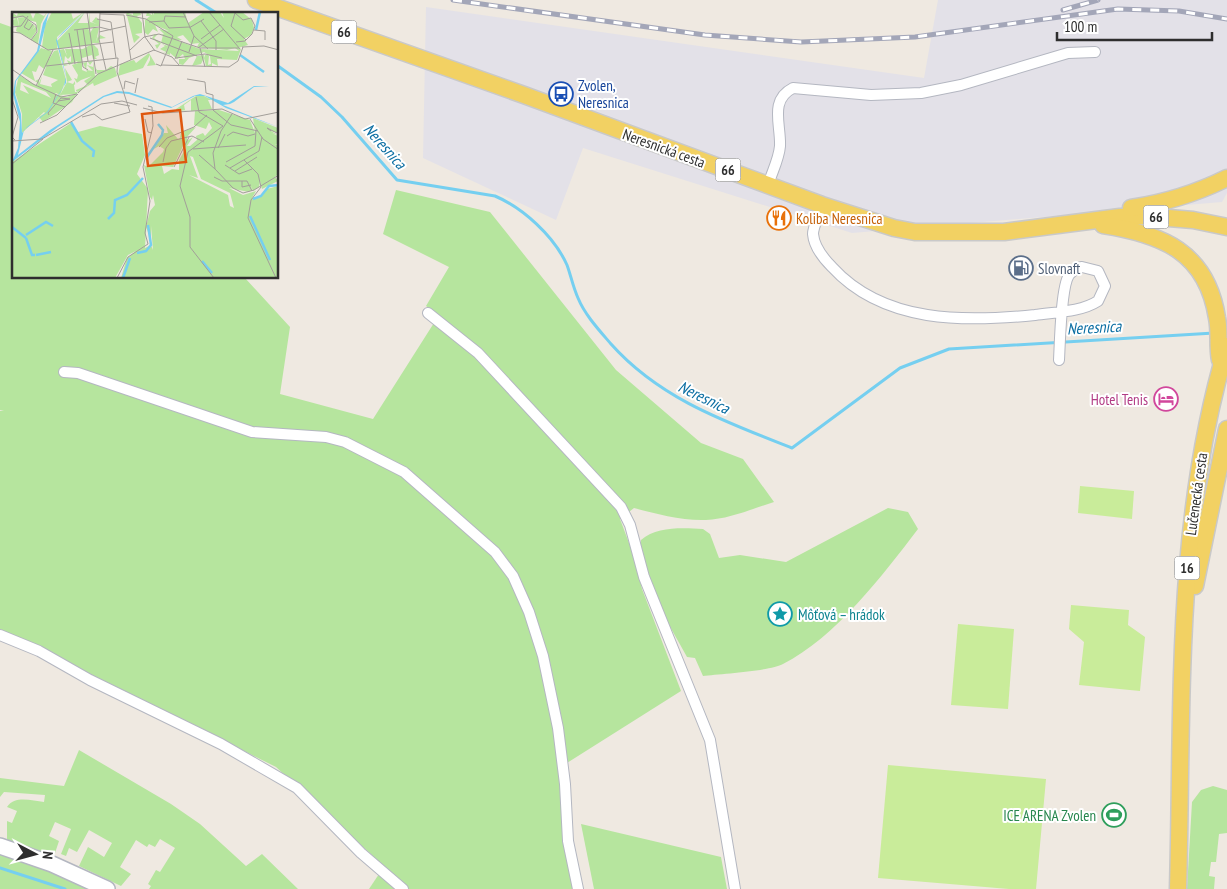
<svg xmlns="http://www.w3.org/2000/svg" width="1227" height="889" viewBox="0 0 1227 889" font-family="'PT Sans Narrow',sans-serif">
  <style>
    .industrial { fill: #e3e1e8 }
    .green { fill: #b6e59e }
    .pitch { fill: #c9ec9a }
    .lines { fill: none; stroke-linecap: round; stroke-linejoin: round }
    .stream { stroke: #75cff0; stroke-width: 3 }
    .street-casing { stroke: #b4b7c1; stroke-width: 12 }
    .secondary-casing { stroke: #b4b7c1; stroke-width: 18 }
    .primary-casing { stroke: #c9c9c9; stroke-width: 19 }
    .street { stroke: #fff; stroke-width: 10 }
    .secondary { stroke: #fff; stroke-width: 15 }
    .primary { stroke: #f2d163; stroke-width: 16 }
    .rail-casing { stroke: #a3a6b8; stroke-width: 5 }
    .rail { stroke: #fff; stroke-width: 3; stroke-dasharray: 9; stroke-linecap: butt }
    .labels { text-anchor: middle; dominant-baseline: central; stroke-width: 4; stroke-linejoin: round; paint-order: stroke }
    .shield { fill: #fff; stroke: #6d6d6d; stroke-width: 1 }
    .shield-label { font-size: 14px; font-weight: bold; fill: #2e2e2e }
    .transit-label { font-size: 15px; fill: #164399; stroke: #fff; text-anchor: start }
    .street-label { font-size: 15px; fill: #2e2e2e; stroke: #fff }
    .food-label { font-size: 15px; fill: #c56008; stroke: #fff; text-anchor: start }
    .service-label { font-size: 15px; fill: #4e5e75; stroke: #fff; text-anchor: start }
    .hotel-label { font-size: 15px; fill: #b23c85; stroke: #fff; text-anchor: end }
    .culture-label { font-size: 15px; fill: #0d838f; stroke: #fff; text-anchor: start }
    .leisure-label { font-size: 15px; fill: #27864d; stroke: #fff; text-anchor: end }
    .water-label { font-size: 16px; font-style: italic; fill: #0d6fa3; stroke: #fff }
    .inset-river { fill: none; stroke: #75cff0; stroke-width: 2.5 }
    .inset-road { fill: none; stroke: #a29e99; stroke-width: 1 }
    .view { fill: #df570e; fill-opacity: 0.15; stroke: #df570e; stroke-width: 2.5 }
    .inset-edge { fill: none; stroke: #2e2e2e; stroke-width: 2.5 }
  </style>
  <rect width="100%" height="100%" fill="#efe9e1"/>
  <path class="industrial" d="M938 0H1227V193L1222 202 852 233 583 148 556 220 423 158 426 7 924 78Z"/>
  <g class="green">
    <path d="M0 23 14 28V278H245L290 327 280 394 373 419 439 315 426 306 449 267 383 234 396 190 490 212 616 370 701 443 743 459 774 502C752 509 729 519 706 520 683 521 657 514 634 508L620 519 635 559 642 589 681 691 559 768 575 889H409L276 767 0 629V411L4 410H0Z"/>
    <path d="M888 508 908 512 918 529C883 575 835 638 783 664 771 671 720 674 703 676L695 658 687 657C669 624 639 577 641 540 657 526 683 528 703 529L710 534 719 558 740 555 786 562Z"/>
    <path d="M79 750 171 804 200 824 246 866 262 854 298 889H149L151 886 148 884 156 870 160 872 175 848 160 839 155 847 149 844 147 847 136 840 120 867 131 874 121 886 79 866 88 847 104 857 112 843 89 830 77 852 69 848 66 856 61 854 71 829 55 822 49 836 59 841 54 856 7 840V821L12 823 17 811 7 807C15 795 32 801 44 802L45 795 4 792 0 797V778L64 786Z"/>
    <path d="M1213 786 1227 790V833L1219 834 1216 862H1211L1209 876 1215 877 1214 889H1187L1192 802 1201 790Z"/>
    <path d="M581 824 721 857 727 889H594Z"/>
    <path d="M0 853 18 858 89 889H0Z"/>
    <path d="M379 874 395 889H369Z"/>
  </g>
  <g class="pitch">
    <path d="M1080 486 1134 491 1132 519 1078 513Z"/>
    <path d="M1071 605 1129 610 1128 625 1145 637 1140 691 1079 685 1084 642 1069 629Z"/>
    <path d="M958 624 1014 629 1008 709 951 705Z"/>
    <path d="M888 765 1046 779 1036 889H1009L878 878Z"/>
  </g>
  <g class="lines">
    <g class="stream">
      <path d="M196 0 218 14"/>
      <path d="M278 66 321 97 342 117 397 180 495 196C523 208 554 236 567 265 571 276 573 287 578 298 585 315 599 330 611 344 660 399 726 422 792 448L900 368 949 349 1214 333"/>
      <path d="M0 868 65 889"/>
    </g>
    <g class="street-casing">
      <g id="street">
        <path d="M768 185C772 172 779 159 780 146 781 125 769 100 793 88L871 95 921 93 961 85 1068 53 1095 52"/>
        <path d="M822 205C820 214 813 226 813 234 814 246 824 259 832 267 884 324 966 322 1035 315 1056 312 1081 312 1098 301L1105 286 1098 271 1082 267C1077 268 1073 270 1069 275 1061 287 1060 342 1059 360"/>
        <path d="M428 313 478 353 621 507 630 525 644 577 710 740 735 889"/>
        <path d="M64 372 78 373 252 432 326 437 345 442 404 472 495 552 513 576 529 612 543 656 558 728 565 784 568 841 578 889"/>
        <path d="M0 635 39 651 90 680 221 744 297 788 361 853 403 889"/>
      </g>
    </g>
    <g class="secondary-casing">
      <path id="secondary" d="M0 846 52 864 107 889"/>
    </g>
    <g class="primary-casing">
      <g id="primary">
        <path d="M256 0 524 95 822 205 894 228 915 232H1004L1120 217 1144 216 1193 220 1227 227"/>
        <path d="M1131 208C1164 203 1197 193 1227 178"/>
        <path d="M1103 225C1162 234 1207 252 1217 318 1220 332 1217 346 1220 360"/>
        <path d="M1195 586 1227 429"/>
        <path d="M1178 889C1183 707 1174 522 1227 346"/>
      </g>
    </g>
    <use href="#street" class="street"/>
    <use href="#secondary" class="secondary"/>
    <use href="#primary" class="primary"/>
    <g class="rail-casing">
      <g id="rail">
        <path d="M453 0 705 35 801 42 915 37 1118 9 1179 11 1227 19"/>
        <path d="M1063 10 1098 0"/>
      </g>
    </g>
    <use href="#rail" class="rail"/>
  </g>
  <defs>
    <g id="bus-ring" transform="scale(1.25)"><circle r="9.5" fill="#fff" stroke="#1a4fb4" stroke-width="1.5"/><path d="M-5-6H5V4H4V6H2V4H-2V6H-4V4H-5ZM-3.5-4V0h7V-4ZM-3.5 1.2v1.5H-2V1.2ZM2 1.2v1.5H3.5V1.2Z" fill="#1a4fb4"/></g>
    <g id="restaurant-ring" transform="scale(1.25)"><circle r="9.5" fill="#fff" stroke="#e8710a" stroke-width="1.5"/><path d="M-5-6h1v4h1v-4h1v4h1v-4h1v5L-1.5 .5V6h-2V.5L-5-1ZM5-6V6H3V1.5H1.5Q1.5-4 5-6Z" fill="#e8710a"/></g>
    <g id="fuel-ring" transform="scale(1.25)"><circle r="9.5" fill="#fff" stroke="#5c6f8a" stroke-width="1.5"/><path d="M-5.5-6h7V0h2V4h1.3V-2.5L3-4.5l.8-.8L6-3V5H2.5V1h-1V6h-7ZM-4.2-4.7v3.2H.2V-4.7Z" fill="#5c6f8a"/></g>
    <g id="hotel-ring" transform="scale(1.25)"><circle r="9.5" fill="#fff" stroke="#d1479c" stroke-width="1.5"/><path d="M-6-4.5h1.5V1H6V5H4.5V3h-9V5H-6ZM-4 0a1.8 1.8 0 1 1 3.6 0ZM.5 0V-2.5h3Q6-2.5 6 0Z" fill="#d1479c"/></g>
    <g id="sight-ring" transform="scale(1.25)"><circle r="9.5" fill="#fff" stroke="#0f9aa8" stroke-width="1.5"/><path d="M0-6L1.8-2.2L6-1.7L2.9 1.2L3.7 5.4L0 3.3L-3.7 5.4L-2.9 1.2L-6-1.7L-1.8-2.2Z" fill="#0f9aa8"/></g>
    <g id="stadium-ring" transform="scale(1.25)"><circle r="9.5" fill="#fff" stroke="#2e9e5b" stroke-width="1.5"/><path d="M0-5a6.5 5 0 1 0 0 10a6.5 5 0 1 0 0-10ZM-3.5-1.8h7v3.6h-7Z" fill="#2e9e5b"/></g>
  </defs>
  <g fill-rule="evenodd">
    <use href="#bus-ring" x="561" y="94"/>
    <use href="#restaurant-ring" x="779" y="218"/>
    <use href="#fuel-ring" x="1021" y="268"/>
    <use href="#hotel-ring" x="1166" y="399"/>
    <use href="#sight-ring" x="780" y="614"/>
    <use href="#stadium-ring" x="1114" y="815"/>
  </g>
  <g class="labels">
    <g class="shield">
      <rect x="331.5" y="20.5" width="25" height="23" rx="4"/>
      <rect x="715.5" y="158.5" width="25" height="23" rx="4"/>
      <rect x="1143.5" y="205.5" width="25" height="23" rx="4"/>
      <rect x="1174.5" y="556.5" width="25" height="23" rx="4"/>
    </g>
    <g class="shield-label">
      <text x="344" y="32">66</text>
      <text x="728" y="170">66</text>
      <text x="1156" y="217">66</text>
      <text x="1187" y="568">16</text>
    </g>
    <g class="transit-label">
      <text x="578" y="85">Zvolen,<tspan x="578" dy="17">Neresnica</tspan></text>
    </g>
    <g class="street-label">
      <text transform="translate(664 148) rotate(20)">Neresnická cesta</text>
      <text transform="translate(1196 494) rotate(-82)">Lučenecká cesta</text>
    </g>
    <g class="food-label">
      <text x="796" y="218">Koliba Neresnica</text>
    </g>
    <g class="service-label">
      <text x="1038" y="268">Slovnaft</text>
    </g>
    <g class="hotel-label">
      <text x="1148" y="399">Hotel Tenis</text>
    </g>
    <g class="culture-label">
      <text x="798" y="614">Môťová – hrádok</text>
    </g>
    <g class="leisure-label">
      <text x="1096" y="815">ICE ARENA Zvolen</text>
    </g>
    <g class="water-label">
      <text transform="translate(385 146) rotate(48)">Neresnica</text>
      <text transform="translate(1094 327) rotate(-3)">Neresnica</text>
      <text transform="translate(704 397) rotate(26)">Neresnica</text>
    </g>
  </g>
  <g transform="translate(12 12)">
    <rect width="266" height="266" fill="#efe9e1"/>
    <path d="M0 0 5 4 6 0H18L21 7 24 0 32 4 35 0 29 12 26 32 19 28 26 20 24 10 16 8 23 14 20 18 24 14V20L19 27 4 19 5 14H0L3 13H0V8L4 7 0 6 5 5 7 15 6 6H14L0 5ZM40 0H59L61 7 72 0 45 25V37L37 38 30 35 33 13ZM73 0 66 11H77V0L78 10 85 12 80 10 84 5 87 8V14L76 16 78 21 81 16H87L84 30 87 21 86 26 88 23 94 26 87 27V31H80L86 37 87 43 83 45 85 47H81L80 43 70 46V58L75 60 71 51 75 50 74 58 81 59 75 53 81 55V49L78 53 76 50 81 49 83 64 86 62 85 61 83 55 85 58H94L99 54 103 56 105 64 82 74 81 71 66 80 64 79V78L76 73 72 69 80 64 69 68 62 73 63 80H66L60 90 31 110 27 105 33 101 32 100 10 121V102L3 80 7 63 25 74 26 71 9 61 29 36 40 39 36 49 42 39 46 38 54 68 48 83 44 81 43 82 55 85 63 82 48 83 55 70 53 56 60 68 55 70 61 72 63 69V72L65 71 62 66 65 67 66 63 60 53 66 51 65 49 57 53 55 48 59 50V44L56 47 53 44 52 52 56 53 52 54 47 38 52 37 55 44 53 37H71L78 33 60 35V32L59 35 46 37 45 29ZM27 53 32 57 34 54 35 55H34L31 63 46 68 39 72 40 75 28 72 30 64 27 71V67L23 69 20 59 24 60ZM9 70 34 80 39 86 11 73 17 82 8 78ZM114 0 121 3V0H128L129 3 125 4 130 11V21L123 22 128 25 122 31ZM135 0 140 3V0L142 3V0H173L176 11 192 0H208L212 6 210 0H230L240 8 242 16 239 23 232 27 236 33 226 36 229 37 225 48 205 47 206 54 200 51V54H194L192 46 189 52 180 54 185 44 192 43 193 46V43H196L197 44 196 53 199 52 198 44 192 40 177 46 171 53 167 52V47H173L171 42 165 47 158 41V43L150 40 154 41 156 34 154 40 148 37 153 34 150 32 156 34 153 32 149 31 145 37 143 33 147 32 140 26 143 22 136 24 140 23 146 22 142 26 149 31 151 23H148L152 22 147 17 157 19 143 13 146 20 141 17 136 23 132 20 131 8 133 19V8L138 4H134ZM171 23 179 32 187 31 185 35 215 38 223 36 227 39 188 37 164 28H170L165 25ZM137 41 144 53 135 54 138 48V43L131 56 106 64 108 52 122 48 124 51ZM184 84H192L200 88H196L200 97 179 99V88L172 93 173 98H177L164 99V97ZM207 98 238 108 243 121 241 106 266 116V121L259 119 266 123 260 121 266 124V132H263L266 133V162L263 165 266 169 250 177 248 169 247 175 241 179 239 174 240 178 237 180 217 176 231 183 244 179 240 186 249 185 255 177 266 174V266H109L115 246 124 239 116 243 103 266H0V150L59 111 66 120 88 114 130 122 133 143 125 162 136 177 133 236 139 233 141 238 139 214V228L134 215 138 199 143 193 141 183 140 188 138 185 132 153 136 155 151 140 152 137 147 134 142 137 152 121H156L154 113 166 127 172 125 168 126 169 120 184 115 175 125V129L181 125 175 134H178L185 128 184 124 191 121 193 124 200 116 197 110 194 117 182 113 183 99ZM171 134 174 136 167 148V158L160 157 152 162 150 154 161 155ZM178 144 181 145 189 167 218 181 222 196 218 194 216 183 177 163 186 166Z" fill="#b6e59e" fill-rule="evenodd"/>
    <path d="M37 0 27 39 4 69 3 82 9 102 10 121 15 115 35 100 52 74 54 65 44 28 51 20 73 0 45 27 54 64V71L36 100 12 118 6 143 38 118 91 84 105 79 117 80 160 95 181 84 188 82 216 91 242 74 257 75H242L222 90 218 92 211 93 266 115 214 96 193 84H183L159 96 117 82 105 81 92 85 46 115 0 150 6 136 8 110 1 82 3 69 25 39 31 11Z" fill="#75cff0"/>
    <path class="inset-river" d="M244 18 248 0M228 43 252 60M59 110 70 129 82 139 81 145M135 145 150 123 151 118 146 112M241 187 249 184 257 174 267 173M238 204 258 248M96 207 102 201 103 188 115 183 131 166M0 215 14 226M14 223 34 210 41 214M14 226 20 243H23M125 241 134 239 139 233 136 213M24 243 39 240M190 249 200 261M111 266 118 246"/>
    <path class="inset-road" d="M75 0 84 62M88 0 87 27 94 58M130 0 133 25 143 39M171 0 182 24M197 0 228 37M88 2 112 3M112 3 119 48M114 3 134 7 161 24M0 6 11 4 24 13 25 20 19 28M85 7 99 10 104 46M16 8 12 15 17 18 21 12M152 9 157 16 177 15M152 9 153 4 174 5M189 9 204 29V38M137 10 152 9M0 15 9 14 16 4M177 16 192 7M71 17 76 49M62 18 87 15 99 18M65 18 71 55 76 58M242 18 253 19V28M0 20 8 21 36 38 101 30M87 20 114 14M57 21 63 52M182 24 196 37M138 26 185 44M189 27 208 13M224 30 233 29 240 22 243 14 239 6 231 8 223 1 219 14 234 28M230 35 252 34 267 38M186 36 212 17M188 36 193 55M118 38 132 25 147 22 188 36H227M177 40 182 24M164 46 193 42 210 46M163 47 170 29M144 52 149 54 161 24M149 53 217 55 226 49 231 35M34 54 106 46M1 58 21 72 49 85 65 82M175 67 193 70 194 81 201 83V98L219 113 246 119M24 74 41 38M112 77 113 69 123 72M66 81 86 62 142 38 160 45 167 53M123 81 126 66M44 82 41 91 53 95M184 85 187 100 211 114 176 140 168 174 178 205V235L202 266M0 87 6 105 0 125 3 128M102 91 118 94M131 96 151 101 210 97 233 107 267 100M220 102 209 119 201 141 203 157 221 176 231 181 242 178 267 163M37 103 36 101 49 86 58 87 46 89M70 105 82 102 90 108 118 100 105 60 106 46M133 107 136 120 140 121M238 107 251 127 267 138M28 111 45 103 66 82M259 119 255 116 267 122M215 124 221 120 236 124 243 122M0 129 30 127 89 92 110 89 125 93M147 135 155 126 182 115 195 103M206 136 213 122M181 137 234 133M187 143 203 157M232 148 246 162 249 175M151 150 154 136 159 129 180 124 192 130M214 150 243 134 244 118M0 152 31 127M213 153 227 162 240 157M162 155 177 125M218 156 247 139 250 125M223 159 245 145M202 165 210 169H235L240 179M230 169V175L239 173M249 175 239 188 236 206 264 266M105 266 116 245 136 232 133 221 138 189 131 155 141 114 140 95 136 94"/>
    <path class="view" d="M168 98 174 150 136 154 130 102Z"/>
    <rect width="266" height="266" class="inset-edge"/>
  </g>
  <g transform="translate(35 854) rotate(96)" stroke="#ffffff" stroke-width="4" paint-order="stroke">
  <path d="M0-4L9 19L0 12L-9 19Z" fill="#2e2e2e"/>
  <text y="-8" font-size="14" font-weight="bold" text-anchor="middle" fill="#2e2e2e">N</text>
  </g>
  <path d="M1057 32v8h155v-8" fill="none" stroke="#2e2e2e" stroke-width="2.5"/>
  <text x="1064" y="32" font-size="15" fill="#2e2e2e" stroke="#ffffff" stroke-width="4" paint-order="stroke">100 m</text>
</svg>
